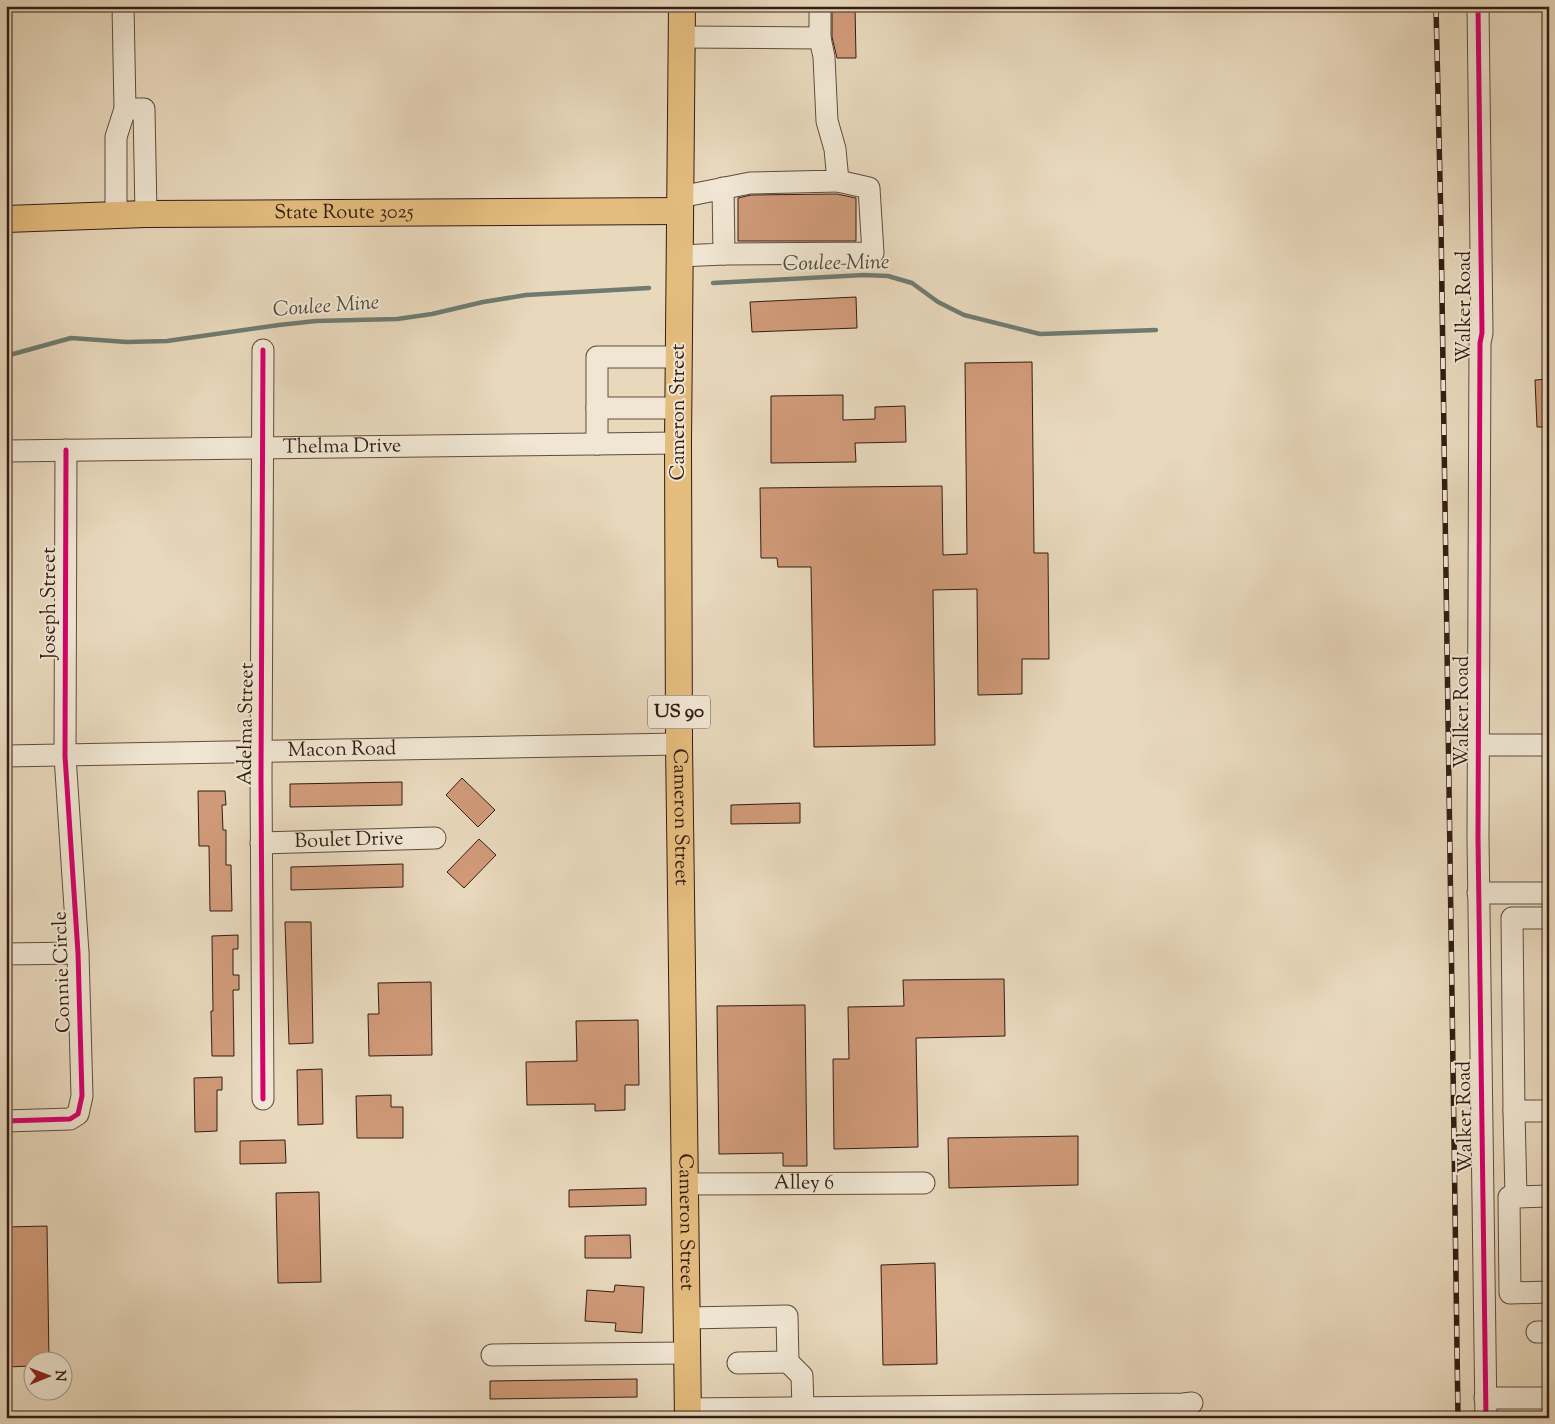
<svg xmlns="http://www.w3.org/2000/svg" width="1555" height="1424" viewBox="0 0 1555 1424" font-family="'Sorts Mill Goudy',serif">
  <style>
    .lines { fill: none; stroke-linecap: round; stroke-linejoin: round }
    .stream { stroke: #6f7b70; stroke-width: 4.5 }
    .building { fill: #d09a79; stroke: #331d13 }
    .minor-casing { stroke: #604c3d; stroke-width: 23 }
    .major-casing { stroke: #331d13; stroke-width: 28 }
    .minor { stroke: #f0e6d3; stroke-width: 21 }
    .major { stroke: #e4bc7e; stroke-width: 26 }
    .rail-casing { stroke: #331d13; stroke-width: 5.5 }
    .rail { stroke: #f0e6d3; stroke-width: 4; stroke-dasharray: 11; stroke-linecap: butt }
    .cycleway-casing { stroke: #f0e6d3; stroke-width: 8 }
    .cycleway { stroke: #d6006c; stroke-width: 5 }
    .labels { text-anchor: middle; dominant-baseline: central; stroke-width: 4; stroke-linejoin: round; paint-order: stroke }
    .shield { fill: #f0e6d3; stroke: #6c594d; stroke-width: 1 }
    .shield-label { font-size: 19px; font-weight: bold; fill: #331d13 }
    .street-label { font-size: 20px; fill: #331d13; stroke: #f0e6d3 }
    .water-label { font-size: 21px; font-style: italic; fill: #514c42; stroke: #f0e6d3 }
  </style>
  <rect width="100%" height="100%" fill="#e8d8bc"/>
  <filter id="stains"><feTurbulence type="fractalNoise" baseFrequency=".004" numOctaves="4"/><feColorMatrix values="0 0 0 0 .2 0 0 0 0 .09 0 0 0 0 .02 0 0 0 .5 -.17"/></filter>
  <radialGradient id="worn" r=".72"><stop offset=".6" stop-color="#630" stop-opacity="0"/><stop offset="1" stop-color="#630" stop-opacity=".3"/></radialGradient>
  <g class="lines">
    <g class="stream">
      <path d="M713 283 864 275 888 276 912 283 938 302 964 315 1040 334 1156 330"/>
      <path d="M6 356 71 338 127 342 167 341 279 325 316 321 397 319 432 314 483 302 526 295 649 288"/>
    </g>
  </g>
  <g class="building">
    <path d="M832 6H855L856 58H837L832 37Z"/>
    <path d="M837 194 856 198V241H738V198L751 195Z"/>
    <path d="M856 297 857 328 752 332 750 302Z"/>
    <path d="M1032 362 1034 553H1048L1049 659H1022V694L978 695 977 589 933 590 935 745 814 747 811 567H778L777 558H761L760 488 942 486 943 555 967 554 965 363Z"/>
    <path d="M1549 379V427H1537L1535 380Z"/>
    <path d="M843 395V420L875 419V407L905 406 906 442 855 443 856 462 771 463V396Z"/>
    <path d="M462 778 495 810 478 827 446 795Z"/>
    <path d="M402 782V805L290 807V784Z"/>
    <path d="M198 791H225L226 805H222L223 830H226V865H231L232 911H210L209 846H199Z"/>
    <path d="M800 803V823L731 824V805Z"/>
    <path d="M479 839 496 855 464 888 447 872Z"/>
    <path d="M403 864V887L291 890V867Z"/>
    <path d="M285 922H311L313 1043 289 1044Z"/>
    <path d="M238 935V949H233V975H239V990H233L234 1056H212L211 1011H213L212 936Z"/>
    <path d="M1004 979 1005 1036 916 1038 918 1147 834 1149 833 1059H849L848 1007 904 1006 903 980Z"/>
    <path d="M431 982 432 1055 369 1056 368 1014H379L378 983Z"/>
    <path d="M805 1005 807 1166H783V1153L719 1154 717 1006Z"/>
    <path d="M638 1020 639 1085H625V1110L595 1111V1104L527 1105 526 1062 577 1061 576 1021Z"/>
    <path d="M322 1069 323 1124 298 1125 297 1070Z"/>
    <path d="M222 1077V1090H217V1131L195 1132 194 1078Z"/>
    <path d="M391 1095V1107H403V1138H357L356 1096Z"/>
    <path d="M1078 1136V1185L949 1188 948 1138Z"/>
    <path d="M285 1140 286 1163 240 1164V1141Z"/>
    <path d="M646 1188V1205L569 1207V1190Z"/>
    <path d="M319 1192 321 1282 278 1283 276 1193Z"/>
    <path d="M47 1226 49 1362H32V1366L6 1367V1227Z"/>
    <path d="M630 1235 631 1258H585V1236Z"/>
    <path d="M935 1263 937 1364 883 1365 881 1265Z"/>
    <path d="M615 1285 644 1287 642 1333 615 1331 616 1323 585 1321 587 1290 614 1292Z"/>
    <path d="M637 1379V1397L490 1399V1381Z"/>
  </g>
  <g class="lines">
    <g class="minor-casing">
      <g id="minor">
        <path d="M1478 6 1482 333 1480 343 1478 838 1486 1418"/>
        <path d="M682 37 820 38V6"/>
        <path d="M125 109H144L146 214"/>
        <path d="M680 197 750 183 838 181 835 149 827 121 824 57 820 38"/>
        <path d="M116 215V137L125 109 123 6"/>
        <path d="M724 254 873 253 869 188 838 181"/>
        <path d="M680 256 724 254 723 188"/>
        <path d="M597 408H679"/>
        <path d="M597 444V357H679"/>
        <path id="s1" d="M6 451 678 443"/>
        <path d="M1478 745H1549"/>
        <path id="s2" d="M6 756 679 744"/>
        <path id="s3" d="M261 843 435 838"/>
        <path d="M1478 893H1549"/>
        <path d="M6 954 78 953"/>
        <path d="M263 1099 261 778 263 350"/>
        <path d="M1514 1111 1512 918H1549"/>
        <path d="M1549 1111H1514L1516 1197 1549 1196"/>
        <path d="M6 1121 70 1119 78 1114 82 1096 78 953 65 756 66 450"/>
        <path id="s4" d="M683 1184 924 1183"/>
        <path d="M1509 1197 1510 1293 1549 1292"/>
        <path d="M687 1318 787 1316 788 1362 738 1363"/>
        <path d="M1537 1332H1549"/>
        <path d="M492 1355 686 1353"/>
        <path d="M788 1362 802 1376 803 1408"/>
        <path d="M1485 1398H1549"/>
        <path d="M687 1409 1183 1404 1192 1403"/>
      </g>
    </g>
    <g class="major-casing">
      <g id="major">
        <path id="s5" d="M682 6 678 443 679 744 688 1418"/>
        <path id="s6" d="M6 219 146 214 680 211"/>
      </g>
    </g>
    <use href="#minor" class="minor"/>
    <use href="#major" class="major"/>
    <g class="rail-casing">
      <path id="rail" d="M1436 6 1441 225 1458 1418"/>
    </g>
    <use href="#rail" class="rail"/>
    <g class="cycleway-casing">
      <g id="cycleway">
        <path d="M1478 6 1482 333 1480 343 1478 838 1486 1418"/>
        <path d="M263 1099 261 778 263 350"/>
        <path d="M6 1121 70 1119 78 1114 82 1096 78 953 65 756 66 450"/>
      </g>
    </g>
    <use href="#cycleway" class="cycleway"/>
  </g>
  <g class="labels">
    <rect class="shield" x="648" y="695.5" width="62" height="33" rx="4"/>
    <g class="shield-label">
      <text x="679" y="712">US 90</text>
    </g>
    <g class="street-label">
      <text stroke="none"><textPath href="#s6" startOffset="338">State Route 3025</textPath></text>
      <text transform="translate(1465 307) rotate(-90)">Walker Road</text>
      <text transform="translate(679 412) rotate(-90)">Cameron Street</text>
      <text stroke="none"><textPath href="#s1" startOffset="336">Thelma Drive</textPath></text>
      <text transform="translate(50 603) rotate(-90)">Joseph Street</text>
      <text transform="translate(1463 712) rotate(-90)">Walker Road</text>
      <text transform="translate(247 724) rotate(-89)">Adelma Street</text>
      <text stroke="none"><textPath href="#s2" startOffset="336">Macon Road</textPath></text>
      <text stroke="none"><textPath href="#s5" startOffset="811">Cameron Street</textPath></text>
      <text stroke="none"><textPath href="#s3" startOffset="88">Boulet Drive</textPath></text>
      <text transform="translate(63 972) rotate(-92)">Connie Circle</text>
      <text transform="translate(1466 1117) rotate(-91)">Walker Road</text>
      <text stroke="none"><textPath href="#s4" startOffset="121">Alley 6</textPath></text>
      <text stroke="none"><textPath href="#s5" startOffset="1216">Cameron Street</textPath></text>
    </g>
    <g class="water-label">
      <text transform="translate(836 264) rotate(-1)">Coulee Mine</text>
      <text transform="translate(326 307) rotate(-4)">Coulee Mine</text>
    </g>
  </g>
  <rect width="1555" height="1424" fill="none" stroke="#e8d8bc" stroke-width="25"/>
  <rect x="8" y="8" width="1540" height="1409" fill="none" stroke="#331d13" stroke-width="2.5"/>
  <rect x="12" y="12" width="1530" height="1399" fill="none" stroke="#331d13"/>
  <g transform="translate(48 1376) rotate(89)"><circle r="24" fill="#f0e6d3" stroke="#a49686"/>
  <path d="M0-4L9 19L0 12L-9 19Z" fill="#8f2418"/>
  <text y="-8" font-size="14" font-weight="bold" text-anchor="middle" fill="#331d13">N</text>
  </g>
  <rect width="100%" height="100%" filter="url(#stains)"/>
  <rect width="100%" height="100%" fill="url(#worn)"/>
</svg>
